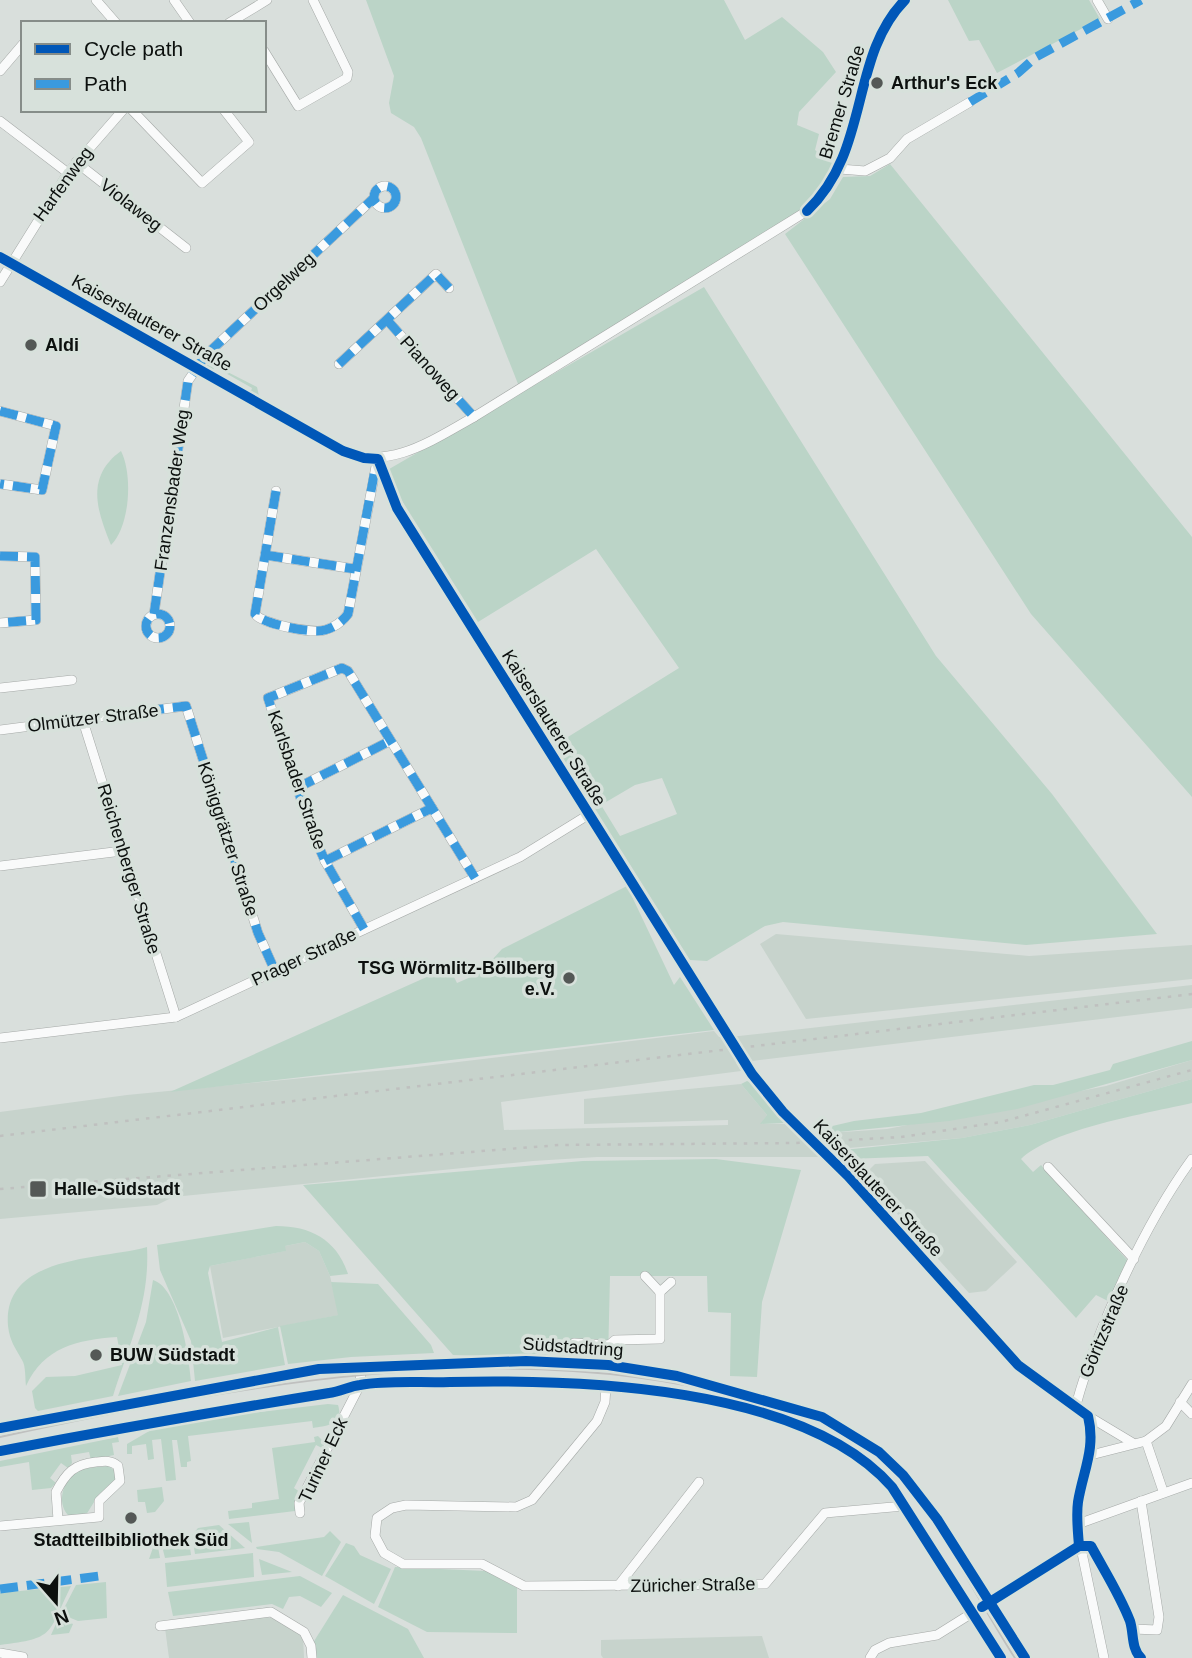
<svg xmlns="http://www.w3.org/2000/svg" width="1192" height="1658" viewBox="0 0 1192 1658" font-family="Arial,sans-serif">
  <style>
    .built { fill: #c7d3cc }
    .green { fill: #bbd4c7; fill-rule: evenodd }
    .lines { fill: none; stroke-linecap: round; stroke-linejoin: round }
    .minor-casing { stroke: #a5a9a7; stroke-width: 10 }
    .minor { stroke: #f9fafa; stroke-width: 9 }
    .tram { stroke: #bfc0bf; stroke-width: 2 }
    .rail { stroke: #bfc0bf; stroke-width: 2.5; stroke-dasharray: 3.5 7; stroke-linecap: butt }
    .minor-bridge-casing { stroke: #a5a9a7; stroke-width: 10; stroke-linecap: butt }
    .minor-bridge { stroke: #f9fafa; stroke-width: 9 }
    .quiet { stroke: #3a9ade; stroke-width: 9; stroke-dasharray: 18 9; stroke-linecap: butt }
    .cycleway-casing { stroke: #d7e1db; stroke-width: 15 }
    .cycleway { stroke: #0057b8; stroke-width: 10 }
    .poi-dot { fill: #545856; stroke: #d7e1db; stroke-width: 2.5 }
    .labels { text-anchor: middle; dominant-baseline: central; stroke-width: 7; stroke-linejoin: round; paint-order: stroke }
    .poi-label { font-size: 18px; font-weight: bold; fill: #0c100e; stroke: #d7e1db; text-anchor: start }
    .street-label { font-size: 18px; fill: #0c100e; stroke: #d7e1db }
  </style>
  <rect width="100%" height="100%" fill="#d9dfdc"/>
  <g class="built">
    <path d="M776 934 1029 956 1192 945V979L806 1019 760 944Z"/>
    <path d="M1192 985V1008L736 1063 741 1071 501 1102 504 1130 728 1125V1120L584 1124V1099L741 1084 767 1115 761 1124H786L797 1134 828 1133 887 1129 1106 1086 1192 1060V1079L1030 1125 962 1138 815 1151 819 1157H597L533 1161 173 1197 157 1205 0 1219V1112L127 1095 408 1068 714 1031 719 1037 739 1036Z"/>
    <path d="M925 1161 1017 1262 986 1291 969 1293 863 1176 875 1164Z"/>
    <path d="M305 1242 319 1251 330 1276 339 1315 223 1338 210 1266 285 1251V1246Z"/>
    <path d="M264 1617 284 1620 303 1635 304 1658H169L165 1628Z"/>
    <path d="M762 1636 769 1658H603L601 1655V1640Z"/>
  </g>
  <g class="green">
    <path d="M366 0H724L745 40 782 17 823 52 836 72 799 112 797 125 819 134 815 150 840 169 807 211 520 389 421 138 414 127 391 113 389 103 394 76Z"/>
    <path d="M948 0H1089L1100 19 997 73 979 40 969 41Z"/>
    <path d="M890 164 1192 537V797L1031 614 785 234 830 199 843 177 870 176Z"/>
    <path d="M704 287 936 656 1052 794 1157 934 1026 945 783 922 765 926 707 961 690 960 555 745 679 668 596 549 478 622 384 472ZM662 778 677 814 620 836 601 805 635 785Z"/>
    <path d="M208 362 257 387 259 396 251 391 252 388 215 367 213 370 207 366Z"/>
    <path d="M121 451C133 475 130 526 111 545 97 511 85 477 121 451Z"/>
    <path d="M627 886 674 985 680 977 714 1030 170 1092 449 967 457 983 480 973 502 949Z"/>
    <path d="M1192 1041V1060L1017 1109 949 1121 828 1133V1127L854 1121 921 1113 1034 1085H1053L1110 1070 1113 1064Z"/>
    <path d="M1192 1079V1103C1148 1113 1052 1129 1021 1159L1033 1172 1041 1165 1128 1261 1108 1301 1096 1295 1076 1318 928 1156 848 1159 833 1151 962 1138 1030 1125Z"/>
    <path d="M747 1081 752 1083 785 1123 760 1124 767 1115 741 1084Z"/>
    <path d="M716 1159 801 1170 762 1302 757 1377 730 1376 731 1313 708 1312 707 1276H610L608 1360 453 1355 303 1185 583 1161Z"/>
    <path d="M276 1226C311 1226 337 1240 348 1274L330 1276 319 1251 305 1242 285 1246 286 1251 210 1266 208 1273 222 1342 278 1327 285 1365 195 1381 191 1341 160 1270 157 1245Z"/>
    <path d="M147 1247C150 1302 129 1345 113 1396L38 1411 35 1408 32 1391 46 1377 75 1376 122 1365 117 1337C77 1340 44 1347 26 1386 25 1379 26 1366 22 1360 15 1347 10 1342 8 1326 2 1254 102 1260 147 1247Z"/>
    <path d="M153 1280C179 1288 189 1356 191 1381L118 1396 146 1322Z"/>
    <path d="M331 1282 378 1284 431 1345 434 1353 351 1357 288 1364 280 1326 338 1315Z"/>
    <path d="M328 1404 338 1405C344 1424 328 1426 313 1428L312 1421 188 1436 191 1461 187 1462V1467H181L177 1440H172L176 1480 166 1481 161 1439 152 1440 154 1459 148 1460 146 1444 132 1446V1454H127V1444L151 1430 235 1415Z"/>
    <path d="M318 1436 325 1443 322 1448 316 1445 294 1488 300 1492 295 1502V1511L229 1519 228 1511 252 1508V1503L279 1499 272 1448 315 1442 314 1437Z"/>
    <path d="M118 1437 119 1442 112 1443 114 1455 91 1460 89 1452 71 1455 72 1463 68 1468 61 1463 50 1478 56 1483 51 1488 32 1490 29 1462 0 1467V1461Z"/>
    <path d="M109 1466 117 1473V1483L99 1494 86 1515H68C56 1502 63 1478 80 1470 88 1467 99 1467 109 1466Z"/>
    <path d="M162 1487 164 1501 155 1512 147 1513 145 1502H138L137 1490Z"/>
    <path d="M249 1522 252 1543 228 1524Z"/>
    <path d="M219 1525 245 1548 195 1554 192 1535 198 1528Z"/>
    <path d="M156 1531 163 1540 158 1547 160 1558 149 1559 155 1542 151 1532Z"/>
    <path d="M330 1531 341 1542 322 1576 279 1552 257 1549 256 1547 324 1537Z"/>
    <path d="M189 1540 191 1555 165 1558 163 1550 170 1542Z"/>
    <path d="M346 1543 354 1546 360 1555 391 1569 374 1604 325 1576Z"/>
    <path d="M253 1553 254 1577 167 1587 165 1563Z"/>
    <path d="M259 1559 292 1572 262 1575Z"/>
    <path d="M395 1567 486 1571 517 1588V1633L427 1632 378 1607Z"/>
    <path d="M300 1576 332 1593 321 1607 300 1596 289 1597 283 1609 272 1604 173 1616 168 1592Z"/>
    <path d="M106 1582 107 1618 78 1621 61 1614 76 1585Z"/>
    <path d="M71 1586C47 1635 56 1638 0 1645V1593Z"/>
    <path d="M343 1595 408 1629 424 1658H312L311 1646Z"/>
    <path d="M59 1617 73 1624 69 1633 51 1635Z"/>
  </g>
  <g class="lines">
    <g class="minor-casing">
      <g id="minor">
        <path d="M96 0 116 23"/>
        <path d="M174 0 190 23"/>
        <path d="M1097 0 1108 19"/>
        <path d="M229 23 267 0"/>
        <path d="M264 51 298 106 347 78 348 72 313 0"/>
        <path d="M0 71 23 44"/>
        <path d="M132 110 202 183 249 142 224 110"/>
        <path d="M0 121 68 173"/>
        <path d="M76 162 186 248"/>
        <path d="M840 169 865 171 890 158 907 139 970 102"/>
        <circle cx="385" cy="197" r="11"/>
        <path d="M0 257 343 451C390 471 434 439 474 417L807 211C871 150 849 57 905 0"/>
        <path d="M0 282 68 173 123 110"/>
        <path d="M387 320 474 417"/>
        <path d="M339 364 436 274 449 288"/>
        <path d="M0 411 56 426 42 490 0 484"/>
        <path d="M378 459 397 508 636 893 725 1029"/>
        <path d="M276 491 255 614C262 624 313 634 325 630 335 627 342 622 348 614L377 461"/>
        <path d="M265 555 355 569"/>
        <path d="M0 556 35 557 36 620 0 623"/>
        <path d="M154 614 188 381 205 356 374 198"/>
        <circle cx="158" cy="626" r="12"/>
        <path d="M0 688 72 680"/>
        <path d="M83 721 176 1017"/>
        <path d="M0 730 186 706 258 933 275 971"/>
        <path d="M297 788 390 741"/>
        <path d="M325 861 432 808"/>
        <path d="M0 866 122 851"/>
        <path d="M364 929 325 861 310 827 268 698 342 668 348 671 475 878"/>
        <path d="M0 1038 176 1017 520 857 588 815"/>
        <path d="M751 1072 783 1112 848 1176 1018 1365 1088 1416 1092 1434 1091 1455 1077 1504V1529L1104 1658"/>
        <path d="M1048 1167 1134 1259"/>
        <path d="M645 1276 660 1292"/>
        <path d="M574 1343 609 1345"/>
        <path d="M608 1365 609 1345 615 1340 660 1339V1292L671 1282"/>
        <path d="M606 1386 605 1402 597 1421 532 1500 516 1507 406 1505 392 1508 377 1518 375 1536 384 1553 403 1564H482L524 1586 765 1584 825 1513 904 1506"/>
        <path d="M1180 1402 1192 1414"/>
        <path d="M1076 1405C1098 1326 1144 1225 1192 1159"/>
        <path d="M1088 1416 1133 1443"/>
        <path d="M0 1428 319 1369 526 1361 608 1365 677 1376 822 1417 879 1452 903 1475 937 1519 1025 1658"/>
        <path d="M1146 1441 1163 1491"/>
        <path d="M0 1451C110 1430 219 1411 329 1393 340 1392 350 1386 360 1385 389 1380 421 1383 450 1382 577 1379 803 1385 892 1487L1001 1658"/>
        <path d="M1091 1455 1146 1441 1166 1426 1192 1384"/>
        <path d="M300 1513 299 1503 360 1385 361 1368"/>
        <path d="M1078 1524 1192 1483"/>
        <path d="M0 1526 99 1517V1501L120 1481 118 1466C111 1460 105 1461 96 1462 74 1464 66 1473 56 1492L58 1520"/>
        <path d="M1079 1546H1091C1104 1570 1120 1595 1130 1621 1134 1634 1131 1648 1141 1658"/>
        <path d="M618 1586 699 1482"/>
        <path d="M160 1626 271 1612 304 1632 311 1646 312 1658"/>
        <path d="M1133 1629 1157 1630 1159 1617 1141 1501"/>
        <path d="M0 1653 23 1657"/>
        <path d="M870 1658 875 1650 889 1643 937 1635 1079 1546"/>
      </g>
    </g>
    <use href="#minor" class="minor"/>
    <path class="tram" d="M0 1437C239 1385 510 1333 750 1400 790 1411 832 1423 866 1448 924 1491 975 1596 1015 1658"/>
    <g class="rail">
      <path d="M0 1136 1192 994"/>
      <path d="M0 1189 559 1145 795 1143 901 1137 1001 1122 1192 1070"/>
    </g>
    <g class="minor-bridge-casing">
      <path id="minor-bridge" d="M725 1029 751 1072"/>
    </g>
    <use href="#minor-bridge" class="minor-bridge"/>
    <g class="quiet">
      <path d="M970 102 1018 73 1036 57 1141 0"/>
      <circle cx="385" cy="197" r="11"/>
      <path d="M387 320 474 417"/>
      <path d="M339 364 436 274 449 288"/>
      <path d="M0 411 56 426 42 490 0 484"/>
      <path d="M276 491 255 614C262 624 313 634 325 630 335 627 342 622 348 614L377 459"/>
      <path d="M265 555 355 569"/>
      <path d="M0 556 35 557 36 620 0 623"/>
      <path d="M154 614 188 381 205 356 374 198"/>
      <circle cx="158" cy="626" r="12"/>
      <path d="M146 711 186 706 258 933 275 971"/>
      <path d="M297 788 390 741"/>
      <path d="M325 861 432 808"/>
      <path d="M364 929 325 861 310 827 268 698 342 668 348 671 475 878"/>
      <path d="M0 1589 107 1575"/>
    </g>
    <g class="cycleway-casing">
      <g id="cycleway">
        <path d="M807 211C871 150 849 57 905 0"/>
        <path d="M0 257 343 451 364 458 378 459 397 508 752 1074 783 1112 848 1176 1018 1365 1088 1416C1096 1449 1083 1471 1078 1502 1076 1516 1078 1532 1079 1546"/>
        <path d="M0 1428 319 1369 526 1361 608 1365 677 1376 822 1417 879 1452 903 1475 937 1519 1025 1658"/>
        <path d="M0 1451C110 1430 219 1411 329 1393 340 1392 350 1386 360 1385 389 1380 421 1383 450 1382 577 1379 803 1385 892 1487L1001 1658"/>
        <path d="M1079 1546H1091C1104 1570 1120 1595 1130 1621 1134 1634 1131 1648 1141 1658"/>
        <path d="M982 1607 1079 1546"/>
      </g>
    </g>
    <use href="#cycleway" class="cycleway"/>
  </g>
  <g class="poi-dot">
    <circle cx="877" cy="83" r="7"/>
    <circle cx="31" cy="345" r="7"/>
    <circle cx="569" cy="978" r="7"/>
    <rect x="29" y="1180" width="18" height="18" rx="3.5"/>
    <circle cx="96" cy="1355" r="7"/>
    <circle cx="131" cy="1518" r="7"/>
  </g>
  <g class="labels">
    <g class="poi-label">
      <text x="891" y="83">Arthur's Eck</text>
      <text x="45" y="345">Aldi</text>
      <text x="555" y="968" text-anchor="end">TSG Wörmlitz-Böllberg<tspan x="555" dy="21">e.V.</tspan></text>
      <text x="54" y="1189">Halle-Südstadt</text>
      <text x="110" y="1355">BUW Südstadt</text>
      <text x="131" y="1540" text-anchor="middle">Stadtteilbibliothek Süd</text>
    </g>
    <g class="street-label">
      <text transform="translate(842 102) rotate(-73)">Bremer Straße</text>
      <text transform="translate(63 184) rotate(-54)">Harfenweg</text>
      <text transform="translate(131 205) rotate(38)">Violaweg</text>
      <text transform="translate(284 282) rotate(-43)">Orgelweg</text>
      <text transform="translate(152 323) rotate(29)">Kaiserslauterer Straße</text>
      <text transform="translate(430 368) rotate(48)">Pianoweg</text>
      <text transform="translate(172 490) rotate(-82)">Franzensbader Weg</text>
      <text transform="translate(93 718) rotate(-7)">Olmützer Straße</text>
      <text transform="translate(554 728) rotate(58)">Kaiserslauterer Straße</text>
      <text transform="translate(297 780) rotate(71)">Karlsbader Straße</text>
      <text transform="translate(228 839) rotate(72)">Königgrätzer Straße</text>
      <text transform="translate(129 869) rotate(73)">Reichenberger Straße</text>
      <text transform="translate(304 957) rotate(-25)">Prager Straße</text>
      <text transform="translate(878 1188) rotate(47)">Kaiserslauterer Straße</text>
      <text transform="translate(1104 1331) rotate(-67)">Göritzstraße</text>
      <text transform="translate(573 1347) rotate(4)">Südstadtring</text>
      <text transform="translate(323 1460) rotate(-65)">Turiner Eck</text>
      <text transform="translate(693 1585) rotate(-1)">Züricher Straße</text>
    </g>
  </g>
  <rect x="21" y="21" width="245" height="91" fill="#d7e1db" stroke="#868d89" stroke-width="2"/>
  <rect x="35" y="44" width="35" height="10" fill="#0057b8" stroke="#868d89" stroke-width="2"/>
  <text x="84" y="56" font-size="21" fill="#0c100e">Cycle path</text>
  <rect x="35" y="79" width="35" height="10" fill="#3a9ade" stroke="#868d89" stroke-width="2"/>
  <text x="84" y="91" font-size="21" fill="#0c100e">Path</text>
  <g transform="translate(56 1602) rotate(160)" stroke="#d7e1db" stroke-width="5" paint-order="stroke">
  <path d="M0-5L12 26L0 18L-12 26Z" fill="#0c100e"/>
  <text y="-10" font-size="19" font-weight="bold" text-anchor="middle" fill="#0c100e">N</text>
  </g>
</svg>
